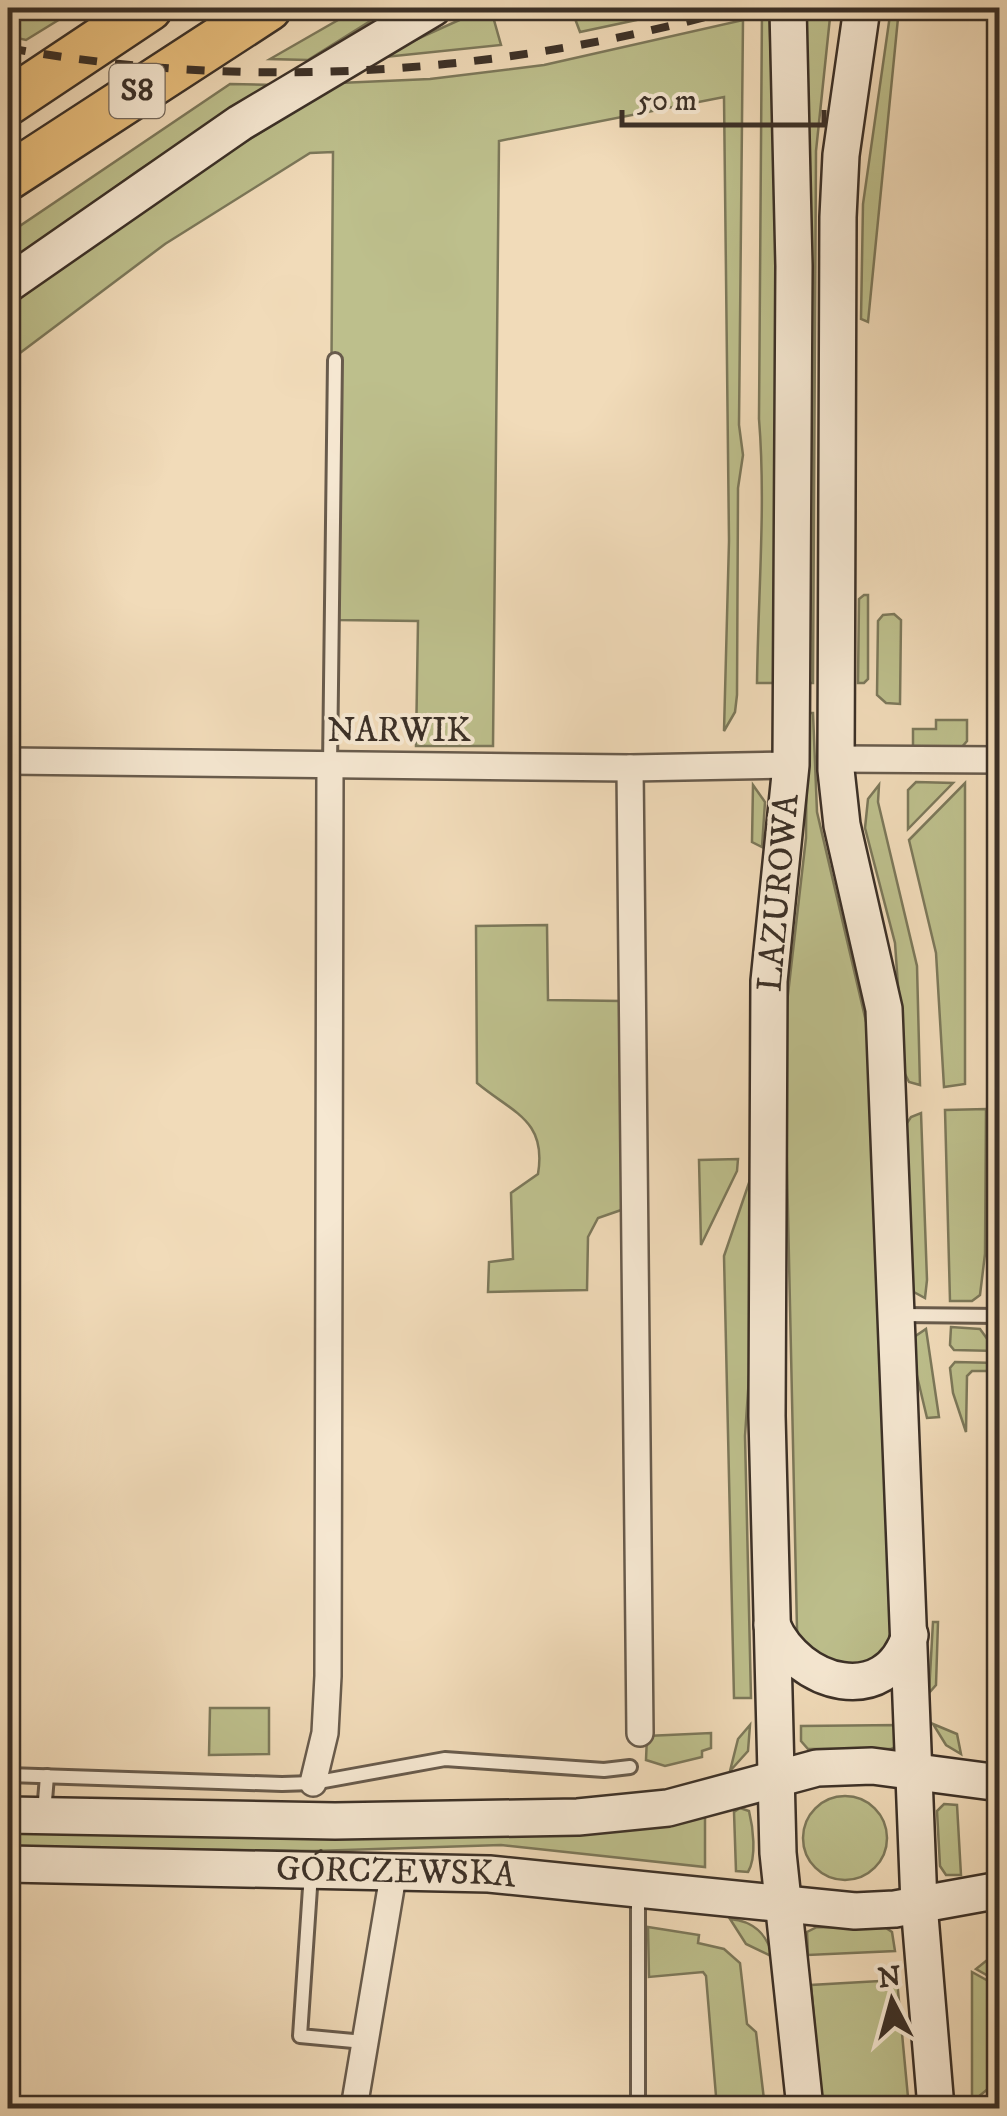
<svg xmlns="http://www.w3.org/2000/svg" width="1007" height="2116" viewBox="0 0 1007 2116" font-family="'IM FELL DW Pica',serif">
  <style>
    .green { fill: #bdbf8c; stroke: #7c785a; stroke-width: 2.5 }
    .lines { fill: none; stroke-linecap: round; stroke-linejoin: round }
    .service-casing { stroke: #685b4c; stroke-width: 18 }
    .minor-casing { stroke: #685b4c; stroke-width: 30 }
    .secondary-casing { stroke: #3b3027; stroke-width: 40 }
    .motorway-casing { stroke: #3b3027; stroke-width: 50 }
    .service { stroke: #f6e8d2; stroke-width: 12 }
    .minor { stroke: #f6e8d2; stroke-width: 25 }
    .secondary { stroke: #f6e8d2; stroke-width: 35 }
    .motorway { stroke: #e8be7c; stroke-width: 45 }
    .rail { stroke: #3b3027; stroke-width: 8; stroke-dasharray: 18 18; stroke-linecap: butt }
    .labels { text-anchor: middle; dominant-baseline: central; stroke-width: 8; stroke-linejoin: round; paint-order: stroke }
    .shield { fill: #f6e8d2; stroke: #73675a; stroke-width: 2.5 }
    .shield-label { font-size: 32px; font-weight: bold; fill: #3b3027 }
    .street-label { font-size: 35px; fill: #3b3027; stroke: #f6e8d2 }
  </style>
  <rect width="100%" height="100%" fill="#f1dbb9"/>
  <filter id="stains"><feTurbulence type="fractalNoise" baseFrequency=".002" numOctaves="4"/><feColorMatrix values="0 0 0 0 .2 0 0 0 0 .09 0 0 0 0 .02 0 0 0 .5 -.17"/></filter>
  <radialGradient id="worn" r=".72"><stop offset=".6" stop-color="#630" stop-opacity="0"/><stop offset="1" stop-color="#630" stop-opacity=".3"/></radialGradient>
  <g class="green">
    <path d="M19 8H78L26 40 8 36V15Z"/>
    <path d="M359 8H391L308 60 270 59Z"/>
    <path d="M486 8H504L492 13 501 45 375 58Z"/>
    <path d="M571 8H693L580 32Z"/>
    <path d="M762 8H769L778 256 775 683H757C758 596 766 505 759 419Z"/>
    <path d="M804 8H831L816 151 813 683H807Z"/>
    <path d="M891 8H899L868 322 861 319 863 204Z"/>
    <path d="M743 20 739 425 743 455 738 488 737 695 735 712 724 731 729 541 724 97 499 141 493 746H416L418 621 338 620 331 428 333 152 310 153 165 244 8 362V310L24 295 188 178 339 83 430 79 544 65Z"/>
    <path d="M230 84 274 85 139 170 8 265V234Z"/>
    <path d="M864 595H868V679L864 683H858L859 599Z"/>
    <path d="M894 614 901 620 900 704 886 703 877 695 878 621 883 615Z"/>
    <path d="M807 713H813L817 812 868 1030 892 1638 877 1661 831 1668 798 1640 797 1629 784 1029 806 838Z"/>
    <path d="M936 720H967V741L961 748 913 747V729H936Z"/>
    <path d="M916 782 953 783 908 829V790Z"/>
    <path d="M965 783V1084L944 1087 936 953 909 840Z"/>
    <path d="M753 785 765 802 762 847 752 842Z"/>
    <path d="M879 785 878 802 917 966 920 1085 909 1082 904 1072 895 943 865 828 868 799Z"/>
    <path d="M547 925 548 1000 622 1001 624 1209 598 1218 588 1237 587 1290 488 1292 489 1262 513 1259 511 1193 538 1174C547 1120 513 1113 477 1083L476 926Z"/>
    <path d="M986 1109 985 1254 980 1295 972 1301H950L945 1110Z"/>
    <path d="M921 1113 927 1280 925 1298 912 1291 905 1126 911 1117Z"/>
    <path d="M738 1159 737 1171 701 1245 699 1160Z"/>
    <path d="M751 1177 753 1319 745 1436 751 1698H734L724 1256Z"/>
    <path d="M951 1327 980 1329 996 1351 954 1350 950 1345Z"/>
    <path d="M926 1329 939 1417 927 1418 912 1355 914 1337Z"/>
    <path d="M955 1362 997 1363V1371H972L967 1376 966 1432 953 1393 950 1368Z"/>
    <path d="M933 1622H938L936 1685 929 1693Z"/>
    <path d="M210 1708H269V1754L209 1755Z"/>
    <path d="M933 1724 957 1734 961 1754 946 1745Z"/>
    <path d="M750 1725 748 1751 730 1771 738 1739Z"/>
    <path d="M898 1725V1746L891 1749H808L801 1741V1726Z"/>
    <path d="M711 1733V1748L702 1751V1757L665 1766 646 1760 647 1736Z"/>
    <circle cx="845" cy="1838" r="42"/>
    <path d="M944 1804 957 1805 961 1875H946L940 1866 937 1811Z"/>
    <path d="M740 1808 749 1811C753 1827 757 1857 748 1872L736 1871 734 1812Z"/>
    <path d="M988 1808 999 1809V1873L991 1874Z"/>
    <path d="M705 1817V1867L501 1845 314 1851 8 1847V1832C152 1835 296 1837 441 1833 531 1831 617 1837 705 1817Z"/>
    <path d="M730 1919C754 1921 767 1934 773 1957L746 1944Z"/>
    <path d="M648 1927 699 1935 698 1943 724 1949 740 1963 747 2024 756 2032 765 2108H717L706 1976 703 1972 649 1977Z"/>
    <path d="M817 1927 886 1928 892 1932 895 1951 808 1955 807 1932Z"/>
    <path d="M999 1945H1000L999 1982 976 1969 991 1957V1948Z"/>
    <path d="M972 1972 999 1987 1000 2079 972 2102Z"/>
    <path d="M897 1980 909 2108H822L811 1985Z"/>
  </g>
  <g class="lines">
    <g class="service-casing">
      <g id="service">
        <path d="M330 766 335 360"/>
        <path d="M1000 1018V1038"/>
        <path d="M901 1315 1000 1316"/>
        <path d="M8 1775 282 1784 313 1783 445 1759 604 1770 630 1767"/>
        <path d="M44 1813 47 1776"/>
        <path d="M311 1873 300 2036 364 2042"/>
        <path d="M638 2108V1893"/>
      </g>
    </g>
    <g class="minor-casing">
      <g id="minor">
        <path d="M836 759 1000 760"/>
        <path d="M8 761 630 768 791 765"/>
        <path d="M630 768 640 1733"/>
        <path d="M313 1783 325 1733 328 1676 330 766"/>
        <path d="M354 2108 394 1870"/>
      </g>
    </g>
    <g class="secondary-casing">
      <g id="secondary">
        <path d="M788 8 794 266 791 765 769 981 767 1416 778 1853 805 2108"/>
        <path d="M862 8 841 155 838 217 836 770 842 825 884 1009 919 1904 936 2108"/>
        <path d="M8 284 240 123 433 8"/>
        <path d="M772 1625C798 1685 886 1710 910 1635"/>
        <path d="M8 1815 335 1821 578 1817 668 1808 817 1768 872 1766 1000 1783"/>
        <path id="s1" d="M8 1864 489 1874 855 1911 895 1909 1000 1890"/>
      </g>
    </g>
    <g class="motorway-casing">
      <g id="motorway">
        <path d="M8 102 149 8"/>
        <path d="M8 177 268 8"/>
      </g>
    </g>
    <use href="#service" class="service"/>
    <use href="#minor" class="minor"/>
    <use href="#secondary" class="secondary"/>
    <use href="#motorway" class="motorway"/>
    <path class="rail" d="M8 48C250 92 502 75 738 8"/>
  </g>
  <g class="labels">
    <rect class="shield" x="109.5" y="64" width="55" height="54" rx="8"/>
    <g class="shield-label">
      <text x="137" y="91">S8</text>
    </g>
    <g class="street-label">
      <text x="399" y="731">NARWIK</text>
      <text transform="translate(779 893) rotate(-85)">LAZUROWA</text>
      <text stroke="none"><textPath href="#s1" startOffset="388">GÓRCZEWSKA</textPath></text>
    </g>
  </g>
  <rect width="1007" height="2116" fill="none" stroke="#f1dbb9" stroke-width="40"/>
  <rect x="10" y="10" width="987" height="2096" fill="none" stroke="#3b3027" stroke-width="5"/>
  <rect x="20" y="20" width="967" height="2076" fill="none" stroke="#3b3027" stroke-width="2.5"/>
  <g transform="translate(892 2001) rotate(354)" stroke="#f6e8d2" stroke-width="8" paint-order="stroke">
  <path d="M0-8L18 38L0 25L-18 38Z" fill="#3b3027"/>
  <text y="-15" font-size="28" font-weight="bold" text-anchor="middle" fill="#3b3027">N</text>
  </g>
  <path d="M622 110v15h202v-15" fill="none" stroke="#3b3027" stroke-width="5"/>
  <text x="637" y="110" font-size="30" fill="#3b3027" stroke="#f6e8d2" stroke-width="8" paint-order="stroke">50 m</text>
  <rect width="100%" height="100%" filter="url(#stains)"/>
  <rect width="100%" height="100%" fill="url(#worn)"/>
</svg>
